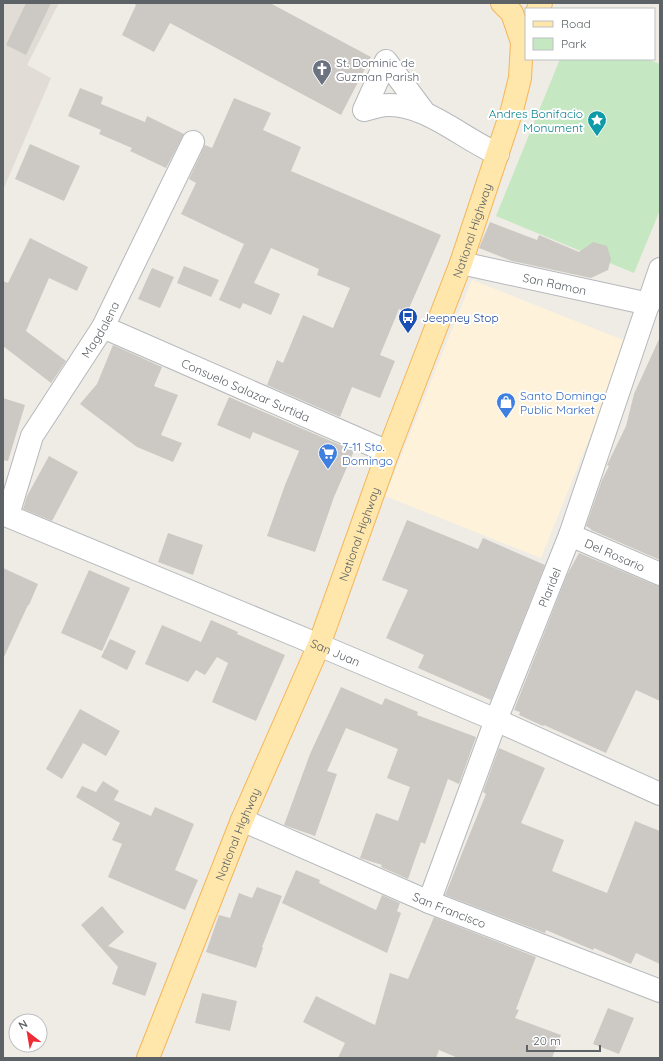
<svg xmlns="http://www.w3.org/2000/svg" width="663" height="1061" viewBox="0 0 663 1061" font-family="Quicksand,sans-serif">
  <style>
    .commercial { fill: #fff2da }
    .education { fill: #e1ddd6 }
    .green { fill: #c5e7c1 }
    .building { fill: #ccc9c4 }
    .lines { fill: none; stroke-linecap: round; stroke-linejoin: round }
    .minor-casing { stroke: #b5b8bc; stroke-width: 24 }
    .major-casing { stroke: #f5b558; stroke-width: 24 }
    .minor { stroke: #fff; stroke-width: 22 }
    .major { stroke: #ffe6aa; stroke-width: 22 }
    .labels { text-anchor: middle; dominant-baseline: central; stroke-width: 4; stroke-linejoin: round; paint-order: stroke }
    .worship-label { font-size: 12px; fill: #5b616d; stroke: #fff; text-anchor: start }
    .culture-label { font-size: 12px; fill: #0d838f; stroke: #fff; text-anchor: end }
    .street-label { font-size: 12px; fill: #5c6266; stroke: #fff }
    .transit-label { font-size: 12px; fill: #164399; stroke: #fff; text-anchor: start }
    .shop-label { font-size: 12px; fill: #366cbe; stroke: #fff; text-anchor: start }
  </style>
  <rect width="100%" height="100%" fill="#efece5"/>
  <path class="commercial" d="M472 280 628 342 541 558 385 496Z"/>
  <path class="education" d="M3 3H59L27 65 51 78 3 190Z"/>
  <path class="green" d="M560 59H647L660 64V210L634 273 496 216Z"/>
  <g class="building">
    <path d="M26 3H51L26 55 6 45Z"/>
    <path d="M133 3H270L371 57 341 115 170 23 154 52 122 35 136 5Z"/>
    <path d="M80 88 103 97 101 104 145 122 147 116 184 134 166 168 130 151 132 148 99 134 101 130 68 116Z"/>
    <path d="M234 98 271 113 263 130 301 147 291 171 441 235 407 313 399 309 380 355 395 361 380 398 352 387 340 417 267 385 277 360 283 363 303 315 333 328 350 288 317 275 319 269 271 248 254 283 280 294 271 315 243 303 240 309 219 300 244 244 181 214 196 183 189 179 205 145 212 148Z"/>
    <path d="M30 144 80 166 64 201 15 179Z"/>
    <path d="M490 222 537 240 539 235 579 252 593 242 607 246 611 259 608 270 591 278 512 261 479 248Z"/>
    <path d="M30 238 88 267 77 291 49 278 26 331 66 361 51 383 3 346V281L8 283Z"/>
    <path d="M184 266 219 280 211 297 177 283Z"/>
    <path d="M152 268 174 277 160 308 138 299Z"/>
    <path d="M660 337V560L591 530V529L586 526 602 480 609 466 607 465 608 463 626 426 634 394Z"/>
    <path d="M113 345 162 367 154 386 178 395 161 435 182 443 173 462 137 447 80 404 97 384Z"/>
    <path d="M229 397 354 451 334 497 315 552 267 536 285 485 299 451 253 432 250 439 217 425Z"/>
    <path d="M3 398 25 405 8 461 3 460Z"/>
    <path d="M49 456 78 472 52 521 23 509 27 496Z"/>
    <path d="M407 520 478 549 483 538 545 565 491 700 418 668 424 655 386 638 408 590 382 580Z"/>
    <path d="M168 533 203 545 193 575 158 562Z"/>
    <path d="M579 553 655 585 660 586V701L636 690 606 753 544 725 543 726 519 715 520 712 514 710 567 575Z"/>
    <path d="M3 568 38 584 29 605H28L3 659Z"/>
    <path d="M89 570 130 588 102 651 61 633Z"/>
    <path d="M211 620 238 632 237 634 285 655 256 721 212 702 228 663 217 657 205 675 196 670 188 682 145 664 162 625 201 642Z"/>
    <path d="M110 639 136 651 127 670 101 657Z"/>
    <path d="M341 687 382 705 385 698 418 712 417 715 476 737 459 784 448 779 425 844 421 842 408 879 381 867 382 865 360 858 376 813 398 821 410 787 387 778 398 749 346 728 327 771 337 774 315 836 284 825 310 754Z"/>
    <path d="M80 709 120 731 106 756 83 743 62 779 46 769Z"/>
    <path d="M499 748 545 768 521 823 564 840 552 871 607 893 635 821 660 831V964L636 953 631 964 594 948 593 950 546 930 545 933 445 895 486 794 483 792Z"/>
    <path d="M103 781 119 791 114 800 151 816 155 807 194 824 175 870 198 880 185 910 108 877 122 844 112 840 120 823 76 797 82 786 96 792Z"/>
    <path d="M296 870 320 880 319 883 376 910 382 895 400 903 397 911 401 913 387 953 282 903Z"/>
    <path d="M257 887 282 896 262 947 263 948 256 968 206 952 219 915 230 918 239 893 252 898Z"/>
    <path d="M102 906 124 932 108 946 157 963 145 996 112 984 118 967 81 925Z"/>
    <path d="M434 917 536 957 516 1009 519 1010 515 1018 561 1035 552 1058H458L439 1050 436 1058H338L345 1043 303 1022 316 996 375 1025 390 973 408 979Z"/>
    <path d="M202 993 237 1001 230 1031 195 1023Z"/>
    <path d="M608 1008 634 1018 619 1054 593 1044Z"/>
  </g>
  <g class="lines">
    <g class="minor-casing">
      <g id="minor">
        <path d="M424 112 386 61 364 110C372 108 380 105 388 105 426 104 463 139 498 154"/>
        <path id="s1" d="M461 263 649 304"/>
        <path id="s2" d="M103 327 388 452"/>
        <path id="s3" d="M3 514 319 645 496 720 660 794"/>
        <path id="s4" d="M8 515 32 436 103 327 193 142"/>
        <path id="s5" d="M570 535 660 574"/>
        <path id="s6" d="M242 820 429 902 660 991"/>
        <path id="s7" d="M429 902 496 720 570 535 660 269"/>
      </g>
    </g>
    <g class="major-casing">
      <g id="major">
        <path d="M538 9 541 3"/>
        <path id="s8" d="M148 1058 242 820 319 645 388 452 461 263 512 110 520 78 522 42 512 13 502 3"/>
      </g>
    </g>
    <use href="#minor" class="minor"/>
    <use href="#major" class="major"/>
  </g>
  <defs>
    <g id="church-pin" transform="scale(1)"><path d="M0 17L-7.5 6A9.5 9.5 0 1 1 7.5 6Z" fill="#6b7280" stroke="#fff"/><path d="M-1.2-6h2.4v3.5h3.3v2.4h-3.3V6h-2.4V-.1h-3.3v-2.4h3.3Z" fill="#fff"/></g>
    <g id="sight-pin" transform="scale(1)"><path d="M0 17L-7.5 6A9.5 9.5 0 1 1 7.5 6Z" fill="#0f9aa8" stroke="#fff"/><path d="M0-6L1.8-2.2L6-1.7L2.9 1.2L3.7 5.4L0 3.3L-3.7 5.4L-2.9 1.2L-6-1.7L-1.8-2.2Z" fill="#fff"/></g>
    <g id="bus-pin" transform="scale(1)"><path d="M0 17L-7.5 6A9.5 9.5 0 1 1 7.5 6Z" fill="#1a4fb4" stroke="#fff"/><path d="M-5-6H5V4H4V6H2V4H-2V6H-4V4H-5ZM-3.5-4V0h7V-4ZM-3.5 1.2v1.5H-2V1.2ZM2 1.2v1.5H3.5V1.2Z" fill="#fff"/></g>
    <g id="shop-pin" transform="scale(1)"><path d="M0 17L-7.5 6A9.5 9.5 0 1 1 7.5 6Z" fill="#3f7fe0" stroke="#fff"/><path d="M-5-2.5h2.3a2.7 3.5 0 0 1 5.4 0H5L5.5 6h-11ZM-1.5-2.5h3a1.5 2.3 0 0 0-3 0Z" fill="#fff"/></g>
    <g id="supermarket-pin" transform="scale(1)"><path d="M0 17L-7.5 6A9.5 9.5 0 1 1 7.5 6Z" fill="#3f7fe0" stroke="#fff"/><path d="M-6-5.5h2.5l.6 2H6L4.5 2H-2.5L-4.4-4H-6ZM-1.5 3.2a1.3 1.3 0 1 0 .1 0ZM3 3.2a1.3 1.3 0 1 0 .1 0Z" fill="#fff"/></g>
  </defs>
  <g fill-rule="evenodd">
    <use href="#church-pin" x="322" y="69"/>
    <use href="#sight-pin" x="597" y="120"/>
    <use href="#bus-pin" x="408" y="317"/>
    <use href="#shop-pin" x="506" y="402"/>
    <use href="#supermarket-pin" x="328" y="453"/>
  </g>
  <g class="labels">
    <g class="worship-label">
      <text x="336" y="62">St. Dominic de<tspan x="336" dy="14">Guzman Parish</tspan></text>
    </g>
    <g class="culture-label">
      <text x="583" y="113">Andres Bonifacio<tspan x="583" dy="14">Monument</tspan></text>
    </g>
    <g class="street-label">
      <text stroke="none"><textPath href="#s8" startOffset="889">National Highway</textPath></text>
      <text stroke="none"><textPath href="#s1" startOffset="96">San Ramon</textPath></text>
      <text stroke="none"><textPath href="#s4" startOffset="209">Magdalena</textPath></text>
      <text stroke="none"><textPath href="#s2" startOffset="156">Consuelo Salazar Surtida</textPath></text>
      <text stroke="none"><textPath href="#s8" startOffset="565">National Highway</textPath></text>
      <text stroke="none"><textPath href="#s5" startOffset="49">Del Rosario</textPath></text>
      <text stroke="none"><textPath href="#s7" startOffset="337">Plaridel</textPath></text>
      <text stroke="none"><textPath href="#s3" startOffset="360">San Juan</textPath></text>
      <text stroke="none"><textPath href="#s8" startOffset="241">National Highway</textPath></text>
      <text stroke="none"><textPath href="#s6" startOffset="226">San Francisco</textPath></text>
    </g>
    <g class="transit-label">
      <text x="422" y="317">Jeepney Stop</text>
    </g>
    <g class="shop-label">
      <text x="520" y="395">Santo Domingo<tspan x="520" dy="14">Public Market</tspan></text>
      <text x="342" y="446">7-11 Sto.<tspan x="342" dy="14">Domingo</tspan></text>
    </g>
  </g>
  <rect width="663" height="1061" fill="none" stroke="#5c6266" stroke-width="8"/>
  <rect x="525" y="8" width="130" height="52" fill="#ffffff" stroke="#bec0c2"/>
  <rect x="533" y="21" width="20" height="6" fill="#ffe6aa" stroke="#bec0c2"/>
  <text x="561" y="28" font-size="12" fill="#5c6266">Road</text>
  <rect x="533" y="38" width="20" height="12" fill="#c5e7c1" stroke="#bec0c2"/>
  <text x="561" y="48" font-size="12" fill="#5c6266">Park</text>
  <g transform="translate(28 1033) rotate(329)"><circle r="19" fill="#ffffff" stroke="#bec0c2"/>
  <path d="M0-3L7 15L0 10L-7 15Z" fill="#ed2d36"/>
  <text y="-6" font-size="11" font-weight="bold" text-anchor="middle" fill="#5c6266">N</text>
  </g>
  <path d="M527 1045v6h73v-6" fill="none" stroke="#5c6266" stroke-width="2"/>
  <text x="533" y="1045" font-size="12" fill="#5c6266" stroke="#ffffff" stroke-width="3" paint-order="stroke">20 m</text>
</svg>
